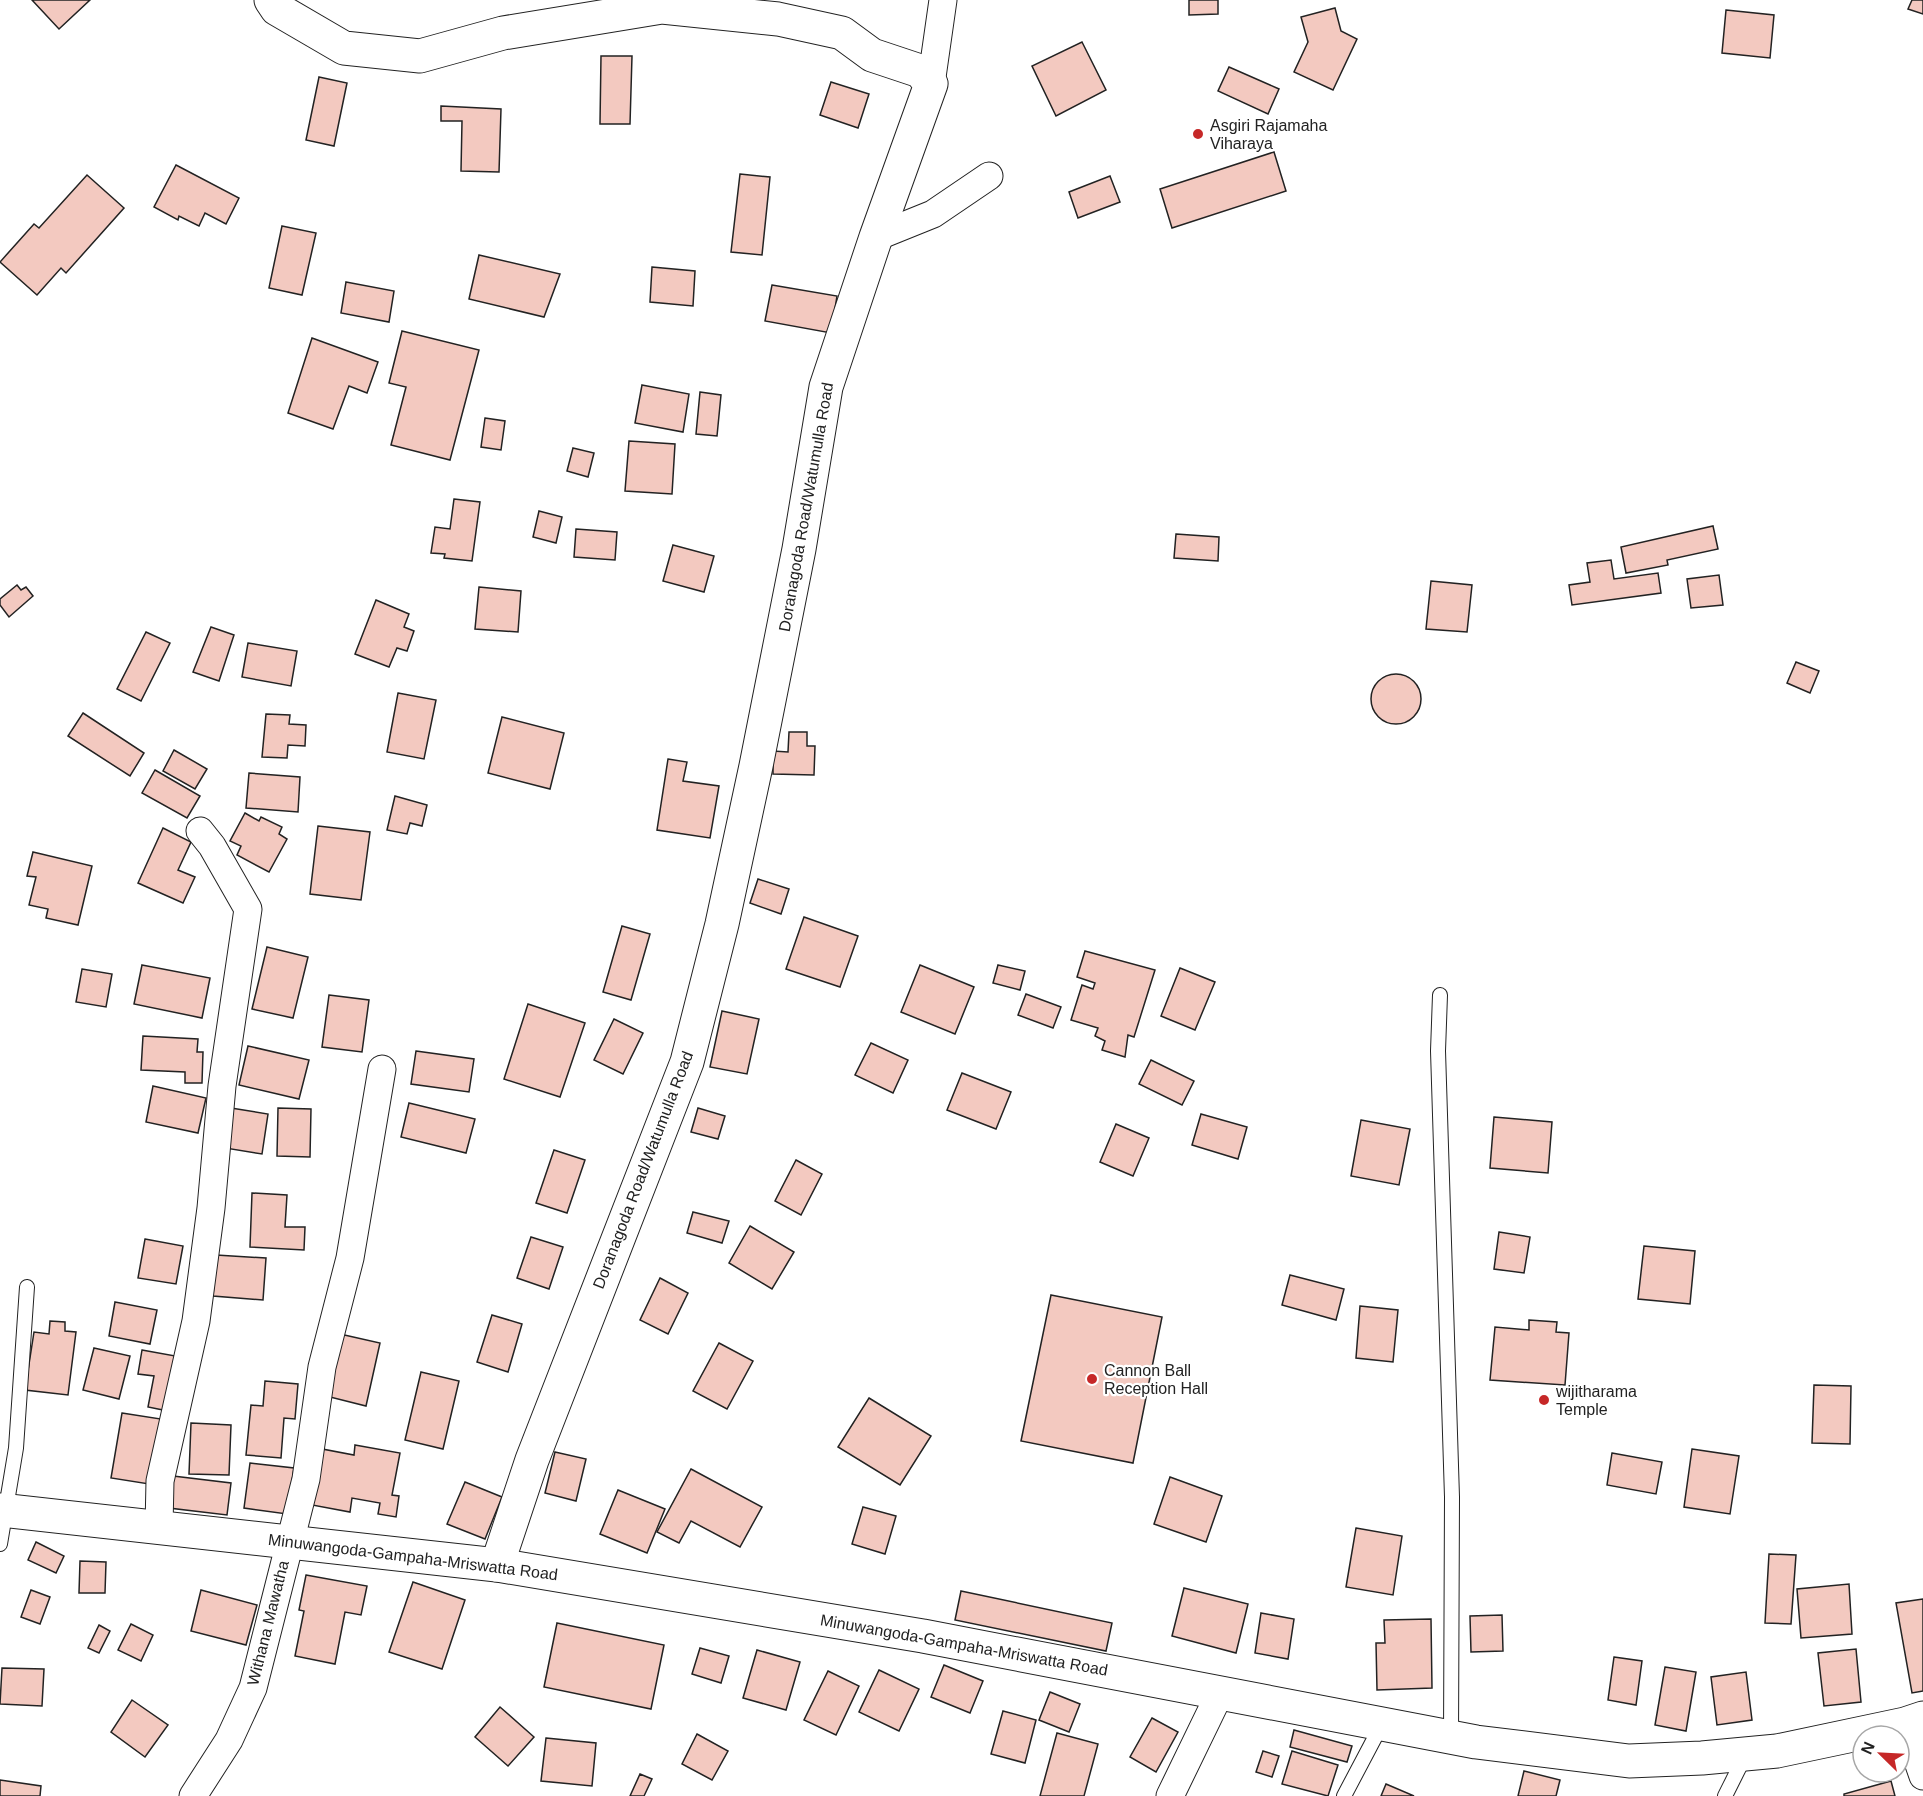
<svg xmlns="http://www.w3.org/2000/svg" width="1923" height="1796" viewBox="0 0 1923 1796" font-family="Helvetica,sans-serif">
  <style>
    .building { fill: #f3c9c0; stroke: #222; stroke-width: 1.5 }
    .lines { fill: none; stroke-linecap: round; stroke-linejoin: round }
    .lane-casing { stroke: #222; stroke-width: 16 }
    .street-casing { stroke: #222; stroke-width: 29 }
    .secondary-casing { stroke: #222; stroke-width: 35 }
    .primary-casing { stroke: #222; stroke-width: 35 }
    .lane { stroke: #fff; stroke-width: 14 }
    .street { stroke: #fff; stroke-width: 27 }
    .secondary { stroke: #fff; stroke-width: 33 }
    .primary { stroke: #fff; stroke-width: 33 }
    .poi-dot { fill: #c62828; stroke: #fff; stroke-width: 2 }
    .labels { text-anchor: middle; dominant-baseline: central; stroke-width: 4.5; stroke-linejoin: round; paint-order: stroke }
    .poi-label { font-size: 16px; fill: #222; stroke: #fff; text-anchor: start }
    .street-label { font-size: 16px; fill: #222; stroke: #fff }
  </style>
  <rect width="100%" height="100%" fill="#fff"/>
  <g class="building">
    <path d="M32 0H90L59 29Z"/>
    <path d="M1189 0H1218V14L1189 15Z"/>
    <path d="M1912 0H1923V14L1908 9Z"/>
    <path d="M1335 8 1341 31 1357 39 1333 90 1294 72 1308 42 1301 17Z"/>
    <path d="M1726 10 1774 15 1770 58 1722 53Z"/>
    <path d="M1082 42 1106 90 1056 116 1032 66Z"/>
    <path d="M601 56H632L630 124H600Z"/>
    <path d="M1229 67 1279 89 1268 114 1218 91Z"/>
    <path d="M319 77 347 83 334 146 306 140Z"/>
    <path d="M831 82 869 94 858 128 820 115Z"/>
    <path d="M441 106 501 109 499 172 461 171 462 121H441Z"/>
    <path d="M1274 152 1286 191 1172 228 1160 189Z"/>
    <path d="M176 165 239 198 226 224 205 213 199 226 179 216 178 220 154 207Z"/>
    <path d="M740 174 770 177 762 255 731 252Z"/>
    <path d="M87 175 124 208 66 273 61 268 37 295 0 262 34 224 39 228Z"/>
    <path d="M1110 176 1120 202 1078 218 1069 192Z"/>
    <path d="M282 226 316 233 302 295 269 288Z"/>
    <path d="M479 255 560 274 544 317 469 299Z"/>
    <path d="M652 267 695 271 693 306 650 302Z"/>
    <path d="M346 282 394 291 389 322 341 313Z"/>
    <path d="M772 285 837 296 831 333 765 321Z"/>
    <path d="M402 331 479 350 450 460 391 445 406 387 389 383Z"/>
    <path d="M312 338 378 362 367 393 349 386 333 429 288 413Z"/>
    <path d="M642 385 689 394 683 432 635 423Z"/>
    <path d="M700 392 721 395 717 436 696 434Z"/>
    <path d="M485 418 505 421 501 450 481 447Z"/>
    <path d="M629 441 675 444 672 494 625 491Z"/>
    <path d="M573 448 594 453 588 477 567 471Z"/>
    <path d="M454 499 480 502 472 561 444 558 445 554 431 553 435 527 450 529Z"/>
    <path d="M539 511 562 517 556 543 533 537Z"/>
    <path d="M1713 526 1718 549 1667 560 1668 565 1626 573 1621 547Z"/>
    <path d="M576 529 617 532 615 560 574 557Z"/>
    <path d="M1176 534 1219 537 1218 561 1174 558Z"/>
    <path d="M673 545 714 556 704 592 663 581Z"/>
    <path d="M1611 560 1614 579 1658 573 1661 593 1572 605 1569 585 1590 582 1587 563Z"/>
    <path d="M1719 575 1723 605 1691 608 1687 579Z"/>
    <path d="M1431 581 1472 585 1467 632 1426 629Z"/>
    <path d="M17 585 21 590 26 587 33 596 9 617 0 605V599Z"/>
    <path d="M479 587 521 591 518 632 475 629Z"/>
    <path d="M376 600 409 614 404 627 414 631 407 651 397 648 389 667 355 654Z"/>
    <path d="M211 627 234 635 219 681 193 672Z"/>
    <path d="M146 632 170 643 141 701 117 689Z"/>
    <path d="M248 643 297 651 291 686 242 677Z"/>
    <path d="M1796 662 1819 671 1810 693 1787 683Z"/>
    <circle cx="1396" cy="699" r="25"/>
    <path d="M398 693 436 700 424 759 387 752Z"/>
    <path d="M83 713 144 753 130 776 68 736Z"/>
    <path d="M266 714 290 715 289 724 306 725 305 746 288 745 287 758 262 757Z"/>
    <path d="M502 717 564 733 550 789 488 773Z"/>
    <path d="M789 732H807V746H815L814 775 773 774V751L788 752Z"/>
    <path d="M174 750 207 769 195 789 163 771Z"/>
    <path d="M668 759 687 762 683 781 719 786 710 838 657 830Z"/>
    <path d="M155 770 200 796 187 818 142 793Z"/>
    <path d="M249 773 300 777 298 812 246 808Z"/>
    <path d="M395 796 427 805 422 826 410 823 407 834 387 830Z"/>
    <path d="M245 813 259 821 261 817 282 827 279 834 287 839 269 872 237 855 241 846 230 841Z"/>
    <path d="M318 826 370 832 361 900 310 894Z"/>
    <path d="M163 828 191 842 178 870 195 877 183 903 138 883Z"/>
    <path d="M33 852 92 866 78 925 46 918 48 909 29 905 36 877 27 876Z"/>
    <path d="M758 879 789 889 781 914 750 903Z"/>
    <path d="M804 917 858 936 840 987 786 969Z"/>
    <path d="M622 926 650 934 631 1000 603 992Z"/>
    <path d="M267 947 308 957 293 1018 252 1009Z"/>
    <path d="M1085 951 1155 970 1134 1037 1128 1035 1125 1057 1102 1050 1105 1041 1095 1036 1098 1028 1071 1020 1082 985 1093 989 1095 983 1077 977Z"/>
    <path d="M142 965 210 978 202 1018 134 1004Z"/>
    <path d="M920 965 974 987 955 1034 901 1012Z"/>
    <path d="M998 965 1025 971 1020 990 993 983Z"/>
    <path d="M1180 968 1215 982 1195 1030 1161 1016Z"/>
    <path d="M82 969 112 974 106 1007 76 1002Z"/>
    <path d="M1026 994 1061 1007 1053 1028 1018 1015Z"/>
    <path d="M329 995 369 1000 362 1052 322 1047Z"/>
    <path d="M528 1004 585 1023 560 1097 504 1079Z"/>
    <path d="M722 1011 759 1019 747 1074 710 1067Z"/>
    <path d="M614 1019 643 1033 623 1074 594 1060Z"/>
    <path d="M143 1036 198 1039 197 1052H203L202 1083H185V1072L141 1070Z"/>
    <path d="M871 1043 908 1060 893 1093 855 1075Z"/>
    <path d="M248 1046 309 1060 299 1099 239 1085Z"/>
    <path d="M416 1051 474 1059 469 1092 411 1084Z"/>
    <path d="M1151 1060 1194 1081 1182 1105 1139 1084Z"/>
    <path d="M962 1073 1011 1092 996 1129 947 1110Z"/>
    <path d="M153 1086 206 1098 198 1133 146 1122Z"/>
    <path d="M409 1103 475 1119 466 1153 401 1137Z"/>
    <path d="M231 1108 268 1114 262 1154 225 1148Z"/>
    <path d="M278 1108 311 1109 310 1157 277 1156Z"/>
    <path d="M698 1108 725 1116 718 1139 691 1132Z"/>
    <path d="M1201 1114 1247 1127 1238 1159 1192 1145Z"/>
    <path d="M1494 1117 1552 1122 1548 1173 1490 1168Z"/>
    <path d="M1361 1120 1410 1129 1399 1185 1351 1176Z"/>
    <path d="M1116 1124 1149 1138 1133 1176 1100 1162Z"/>
    <path d="M554 1150 585 1160 567 1213 536 1203Z"/>
    <path d="M796 1160 822 1174 801 1215 775 1201Z"/>
    <path d="M252 1193 287 1195 285 1227H305L304 1250 250 1247Z"/>
    <path d="M693 1212 729 1221 722 1243 687 1233Z"/>
    <path d="M750 1226 794 1252 772 1289 729 1263Z"/>
    <path d="M1499 1232 1530 1237 1524 1273 1494 1269Z"/>
    <path d="M531 1237 563 1247 549 1289 517 1278Z"/>
    <path d="M145 1239 183 1246 176 1284 138 1278Z"/>
    <path d="M1644 1246 1695 1251 1690 1304 1638 1299Z"/>
    <path d="M216 1255 266 1258 263 1300 213 1296Z"/>
    <path d="M1290 1275 1344 1289 1336 1320 1282 1305Z"/>
    <path d="M660 1278 688 1293 668 1334 640 1320Z"/>
    <path d="M1051 1295 1162 1317 1133 1463 1021 1441Z"/>
    <path d="M115 1302 157 1310 150 1344 109 1336Z"/>
    <path d="M1360 1306 1398 1310 1393 1362 1356 1358Z"/>
    <path d="M492 1315 522 1324 508 1372 477 1362Z"/>
    <path d="M1529 1320 1557 1322 1556 1332 1569 1333 1565 1385 1490 1380 1495 1327 1529 1330Z"/>
    <path d="M50 1321 65 1322V1331L76 1332 68 1395 25 1390 34 1332 49 1334Z"/>
    <path d="M340 1334 380 1343 366 1406 326 1396Z"/>
    <path d="M719 1343 753 1361 727 1409 693 1391Z"/>
    <path d="M94 1348 130 1356 119 1399 83 1390Z"/>
    <path d="M142 1350 181 1357 168 1411 148 1407 154 1376 138 1374Z"/>
    <path d="M421 1372 459 1381 443 1449 405 1440Z"/>
    <path d="M265 1381 298 1384 295 1419 284 1418 281 1458 246 1455 251 1405 263 1406Z"/>
    <path d="M1814 1385 1851 1386 1850 1444 1812 1443Z"/>
    <path d="M869 1398 931 1436 900 1485 838 1447Z"/>
    <path d="M122 1413 161 1419 149 1484 111 1478Z"/>
    <path d="M191 1423 231 1425 229 1475 189 1474Z"/>
    <path d="M355 1445 400 1453 392 1495 399 1496 396 1517 378 1514 380 1503 352 1498 350 1512 312 1505 322 1449 354 1455Z"/>
    <path d="M1692 1449 1739 1456 1730 1514 1684 1507Z"/>
    <path d="M555 1452 586 1459 576 1501 545 1493Z"/>
    <path d="M1612 1453 1662 1462 1656 1494 1607 1485Z"/>
    <path d="M250 1463 294 1468 287 1514 244 1508Z"/>
    <path d="M691 1469 762 1507 740 1547 691 1521 679 1543 657 1532Z"/>
    <path d="M173 1476 231 1483 227 1515 169 1508Z"/>
    <path d="M1170 1477 1222 1496 1206 1542 1154 1524Z"/>
    <path d="M465 1482 502 1497 485 1539 447 1524Z"/>
    <path d="M618 1490 665 1509 647 1553 600 1534Z"/>
    <path d="M863 1507 896 1516 885 1554 852 1544Z"/>
    <path d="M1356 1528 1402 1536 1393 1595 1346 1587Z"/>
    <path d="M36 1542 64 1556 56 1573 28 1560Z"/>
    <path d="M1769 1554 1796 1555 1791 1624 1765 1623Z"/>
    <path d="M80 1561 106 1562 105 1593H79Z"/>
    <path d="M306 1575 367 1586 361 1615 345 1612 335 1664 295 1656 304 1611 299 1610Z"/>
    <path d="M413 1582 465 1600 442 1669 389 1652Z"/>
    <path d="M1849 1584 1852 1634 1801 1638 1797 1589Z"/>
    <path d="M1184 1588 1248 1604 1236 1653 1172 1636Z"/>
    <path d="M31 1590 50 1597 40 1624 21 1617Z"/>
    <path d="M201 1590 257 1605 246 1645 191 1631Z"/>
    <path d="M961 1591 1112 1623 1106 1651 955 1620Z"/>
    <path d="M1923 1599V1691L1912 1693 1896 1603Z"/>
    <path d="M1261 1613 1294 1619 1288 1659 1255 1653Z"/>
    <path d="M1502 1615 1503 1651 1471 1652 1470 1616Z"/>
    <path d="M1431 1619 1432 1688 1377 1690 1376 1643H1385L1384 1620Z"/>
    <path d="M557 1623 664 1645 651 1709 544 1687Z"/>
    <path d="M131 1624 153 1635 141 1661 118 1650Z"/>
    <path d="M99 1625 110 1631 99 1653 88 1648Z"/>
    <path d="M700 1648 729 1656 721 1683 692 1674Z"/>
    <path d="M1856 1649 1861 1702 1824 1706 1818 1653Z"/>
    <path d="M757 1650 800 1662 786 1710 743 1698Z"/>
    <path d="M1614 1657 1642 1661 1636 1705 1608 1700Z"/>
    <path d="M944 1665 983 1681 970 1713 931 1697Z"/>
    <path d="M1665 1667 1696 1672 1686 1731 1655 1725Z"/>
    <path d="M2 1668 44 1669 42 1706 0 1704Z"/>
    <path d="M879 1670 919 1689 899 1731 859 1712Z"/>
    <path d="M828 1671 859 1686 836 1735 804 1720Z"/>
    <path d="M1746 1672 1752 1720 1717 1725 1711 1677Z"/>
    <path d="M1050 1692 1080 1704 1069 1732 1039 1720Z"/>
    <path d="M132 1700 168 1725 145 1757 111 1732Z"/>
    <path d="M500 1707 534 1737 508 1766 475 1737Z"/>
    <path d="M1003 1711 1036 1720 1025 1763 991 1754Z"/>
    <path d="M1152 1718 1178 1732 1156 1772 1130 1757Z"/>
    <path d="M1294 1730 1352 1746 1347 1762 1290 1747Z"/>
    <path d="M1057 1733 1098 1744 1084 1796H1040Z"/>
    <path d="M697 1734 728 1751 712 1780 682 1764Z"/>
    <path d="M546 1738 596 1743 592 1786 541 1781Z"/>
    <path d="M1263 1751 1279 1756 1272 1777 1256 1772Z"/>
    <path d="M1292 1751 1338 1765 1328 1796 1282 1784Z"/>
    <path d="M1524 1771 1560 1780 1556 1796H1518Z"/>
    <path d="M640 1774 652 1779 644 1796H630Z"/>
    <path d="M0 1780 41 1786 40 1796H0Z"/>
    <path d="M1891 1781 1895 1796H1844V1794Z"/>
    <path d="M1386 1784 1414 1796H1381Z"/>
  </g>
  <g class="lines">
    <g class="lane-casing">
      <g id="lane">
        <path d="M1440 995 1438 1051 1452 1497 1451 1738"/>
        <path d="M0 1544 16 1448 27 1287"/>
        <path d="M1344 1796 1382 1724"/>
        <path d="M1725 1796 1745 1756"/>
      </g>
    </g>
    <g class="street-casing">
      <g id="street">
        <path d="M931 84 943 0"/>
        <path d="M876 237 933 214 989 176"/>
        <path d="M159 1527 160 1481 196 1321 211 1208 222 1086 248 909 212 846 200 831"/>
        <path d="M1905 1724 1923 1776"/>
        <path d="M193 1796 229 1740 253 1688 306 1479 322 1367 350 1258 382 1069"/>
        <path d="M1170 1796 1220 1693"/>
      </g>
    </g>
    <g class="secondary-casing">
      <path id="secondary" d="M271 0 277 9 344 48 420 56 503 33 662 7 778 19 842 33 872 55 920 71 931 84 876 237 826 387 799 549 756 766 722 924 687 1062 532 1460 497 1565"/>
    </g>
    <g class="primary-casing">
      <path id="primary" d="M0 1510 497 1565 923 1636 1476 1742 1629 1761 1702 1758 1777 1751 1905 1724 1923 1718"/>
    </g>
    <use href="#lane" class="lane"/>
    <use href="#street" class="street"/>
    <use href="#secondary" class="secondary"/>
    <use href="#primary" class="primary"/>
  </g>
  <g class="poi-dot">
    <circle cx="1198" cy="134" r="6"/>
    <circle cx="1092" cy="1379" r="6"/>
    <circle cx="1544" cy="1400" r="6"/>
  </g>
  <g class="labels">
    <g class="poi-label">
      <text x="1210" y="125">Asgiri Rajamaha<tspan x="1210" dy="18">Viharaya</tspan></text>
      <text x="1104" y="1370">Cannon Ball<tspan x="1104" dy="18">Reception Hall</tspan></text>
      <text x="1556" y="1391">wijitharama<tspan x="1556" dy="18">Temple</tspan></text>
    </g>
    <g class="street-label">
      <text transform="translate(806 507) rotate(-80)">Doranagoda Road/Watumulla Road</text>
      <text transform="translate(643 1170) rotate(-69)">Doranagoda Road/Watumulla Road</text>
      <text transform="translate(413 1557) rotate(7)">Minuwangoda-Gampaha-Mriswatta Road</text>
      <text transform="translate(268 1623) rotate(-76)">Withana Mawatha</text>
      <text transform="translate(964 1645) rotate(10)">Minuwangoda-Gampaha-Mriswatta Road</text>
    </g>
  </g>
  <g transform="translate(1881 1754) rotate(294)"><circle r="28" fill="#ffffff" stroke="#a7a7a7" stroke-width="1.5"/>
  <path d="M0-4.5L10 22L0 15L-10 22Z" fill="#c62828"/>
  <text y="-9" font-size="16" font-weight="bold" text-anchor="middle" fill="#222222">N</text>
  </g>
</svg>
